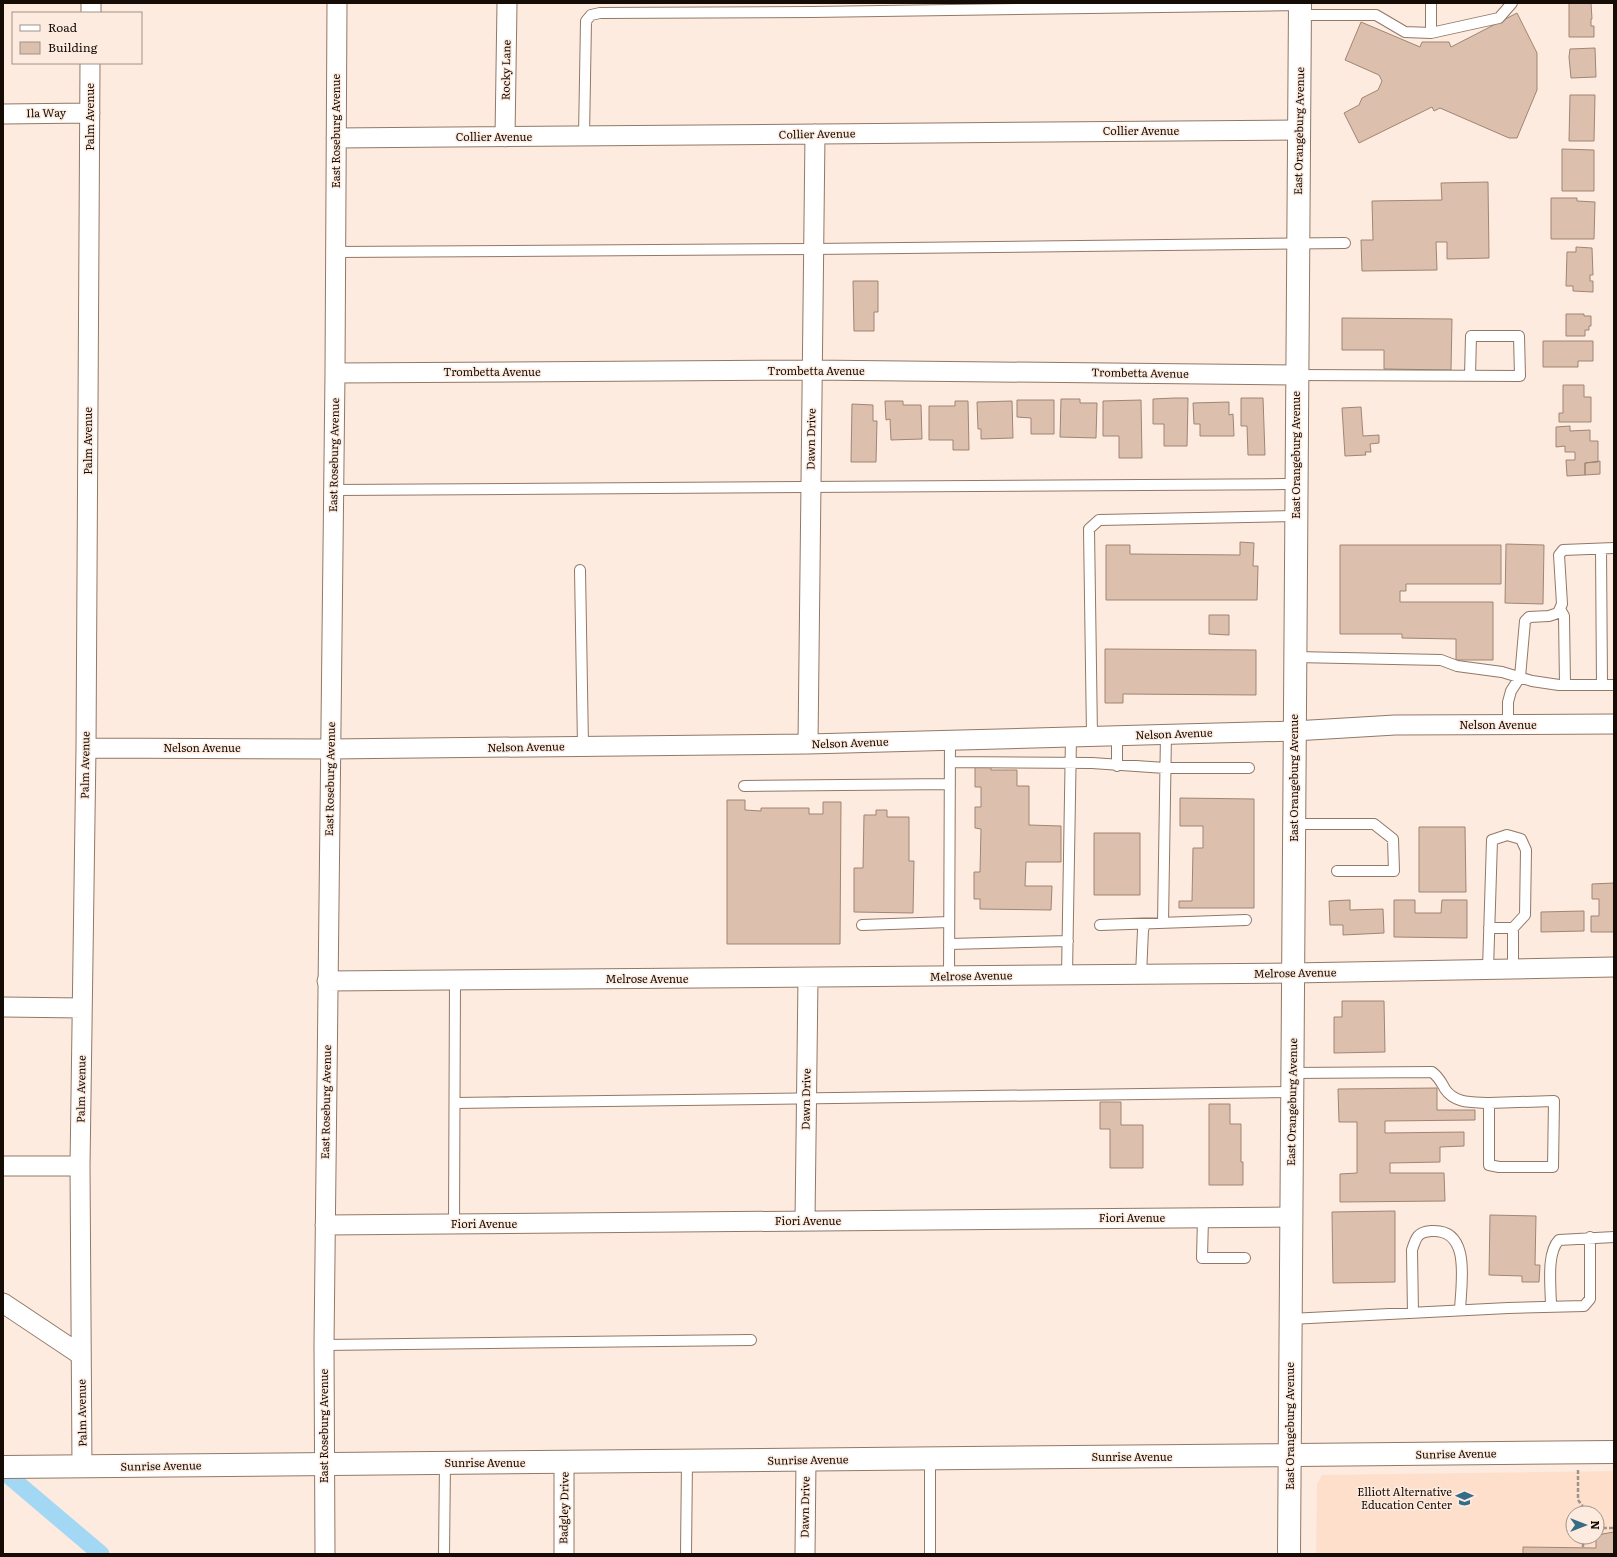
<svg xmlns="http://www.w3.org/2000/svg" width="1617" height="1557" font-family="Literata,serif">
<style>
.built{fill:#fddfcc;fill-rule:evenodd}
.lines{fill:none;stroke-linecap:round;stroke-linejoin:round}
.canal{stroke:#a3d8f4;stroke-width:17}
.building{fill:#dcbfad;stroke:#a08573}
.service-casing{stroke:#927866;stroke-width:12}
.minor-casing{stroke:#927866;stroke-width:21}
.tertiary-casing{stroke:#927866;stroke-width:24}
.path{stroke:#a2938a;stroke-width:2.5;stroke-dasharray:4 2;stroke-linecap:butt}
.service{stroke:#fff;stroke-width:10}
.minor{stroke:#fff;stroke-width:19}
.tertiary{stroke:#fff;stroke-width:22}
.labels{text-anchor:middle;stroke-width:3;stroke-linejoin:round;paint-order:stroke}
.street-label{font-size:11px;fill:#150c06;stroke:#fdebdf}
.poi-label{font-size:11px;fill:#150c06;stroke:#fdebdf;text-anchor:end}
</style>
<rect width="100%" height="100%" fill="#fdebdf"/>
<!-- built -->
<path class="built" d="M1614 1471V1554H1316L1317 1484 1322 1475ZM1573 1513H1597V1537H1573Z"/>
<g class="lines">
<!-- canal -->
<path class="canal" d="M3 1471 101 1554"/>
</g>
<!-- building -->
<path class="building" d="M1569 3H1591L1592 19H1591V26H1594V37H1569Z
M1517 13 1537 53V90L1517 138H1509L1440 108 1434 111 1432 107 1359 143 1344 113 1359 105 1362 98 1378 90 1382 81 1379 75 1345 60 1361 22 1420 47 1422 42H1449L1451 47Z
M1595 48 1596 77 1571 78 1569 57 1570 49Z
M1570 95H1595L1594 141H1569Z
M1562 149 1594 150V191H1562Z
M1488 182 1489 258 1447 259V242H1436L1437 270 1362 271 1361 240H1373L1372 201 1442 200 1441 183Z
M1551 198H1577V201L1595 202 1594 239H1551Z
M1576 247 1592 248 1593 275H1590V281H1593V292L1573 291V286H1566L1567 252H1576Z
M853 281H878V312H874V331H854Z
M1566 314H1584V316H1591V326H1589V330H1585V336H1566Z
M1342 318 1452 319 1451 370 1384 369V350H1342Z
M1543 341H1593V361H1578V367H1543Z
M1563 385H1584V397H1591V422H1559V413H1563Z
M1174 398H1188L1187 446H1164V424H1153V399Z
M1241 398H1263L1265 455H1248L1247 426H1241Z
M1061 399H1080V403H1097L1096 438 1060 437Z
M1017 400H1054V434H1031V418L1017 417Z
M1141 400 1142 458H1119V436H1103V401Z
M885 401H903V405H921L922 439 891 440 890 419 886 420Z
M955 401H968L969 450H953V440H929V406H955Z
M1012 401 1013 438 981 439V429H978L977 402Z
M1229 402V415L1233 414 1234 436H1200V424H1194L1193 403Z
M852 404 873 405V421H877L876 462H851Z
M1361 407 1363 436 1379 435V443L1370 444 1371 452H1365L1366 455 1345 456 1342 408Z
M1570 426V431L1590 430V441H1598V462L1585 463V475L1567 476 1566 460H1575V452H1565V446L1556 447V427Z
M1600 461V474L1585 475V463Z
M1240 542 1254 543 1253 566H1258L1257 600H1106V545H1130V554L1240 555Z
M1506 544 1544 545 1543 604 1505 603Z
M1340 545H1501V584H1406V591H1400V602H1493V660H1456V639L1402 638V634H1340Z
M1209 615H1229V635L1209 634Z
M1105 649 1256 650V695L1123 694V703H1105Z
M975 764H991V770H1017V786H1029V825L1061 826V862H1026L1025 886H1052L1051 910 980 909V899H974V872H980L981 829 975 828V807H981V787H975Z
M1180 798 1254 799V908H1179V901H1192L1193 848H1203V826H1180Z
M727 800H745V810L761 811V808H809V814H823V802H841L840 944H727Z
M876 810H887V817H909V861H914L913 913 854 912V868H863L864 815H876Z
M1419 827H1465L1466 892H1419Z
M1094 833H1140V895H1094Z
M1614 883V932H1591V916H1599V899H1592V884Z
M1350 900V910L1383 909 1384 933 1343 935V925H1330L1329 901Z
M1394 900H1415V913H1441L1442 900H1467V938L1394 937Z
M1584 911V931L1541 932V912Z
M1342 1001H1384L1385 1052 1334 1053V1017H1342Z
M1437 1088V1110H1475V1120L1385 1121V1133L1464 1132V1146L1440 1147V1162L1390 1163V1173H1444L1445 1201 1340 1202V1174L1357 1173V1122H1339L1338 1089Z
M1100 1102H1121V1125H1143V1168H1110V1129H1100Z
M1209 1104H1230V1124H1241V1162H1243V1185H1209Z
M1395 1211V1282L1333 1283 1332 1212Z
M1490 1215 1536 1216 1535 1265H1540L1539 1282H1522V1276L1489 1275Z
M1614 1532V1554H1523V1547L1596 1548V1537H1597V1535Z"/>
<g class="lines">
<defs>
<path id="service" d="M1431 3V33
M1300 15H1376L1405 32 1431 33 1499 18 1512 3
M584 136 586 21 591 15 600 13 812 12 1300 5
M335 252 813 249 1345 243
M1297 375 1520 376 1519 336H1471L1470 376
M334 490C654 490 975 486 1296 484
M1601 549 1602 685
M580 570 583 746
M1560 609 1564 616 1565 685
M1295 657 1441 660 1457 666 1502 672 1532 681 1559 685H1614
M1508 725V702L1511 691 1520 677 1525 621 1529 617 1549 616 1558 613 1562 604 1559 555 1563 550 1614 548
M1092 736 1089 529 1099 520 1296 516
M950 762 1092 763 1165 768H1249
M1117 766V736
M744 786 950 784
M1294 824H1374L1393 839 1394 871H1337
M1163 923 1166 734
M862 925 949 922
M1100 925 1246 920
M1489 928H1513
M949 944 1068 941
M1488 969 1492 840 1507 835 1521 839 1526 850 1525 915 1513 928V969
M1067 975 1071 737
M1141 975 1143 930 1145 924
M949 976 950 740
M1292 1073 1432 1072C1439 1077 1441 1082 1445 1089 1455 1104 1473 1102 1489 1103V1165L1499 1167H1553L1554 1101 1489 1103
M455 1103 1292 1092
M1203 1218 1202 1258H1245
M454 1224 455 980
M1551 1307C1551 1288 1546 1253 1559 1240L1614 1237
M1413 1313 1412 1250C1416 1237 1418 1232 1431 1231 1472 1228 1461 1284 1460 1310
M1290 1319 1508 1308 1584 1306 1590 1299V1237
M324 1345 751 1340
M444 1554 445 1463
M686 1554 687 1461
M930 1554V1458"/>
<path id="minor" d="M91 13V3
M3 114 90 113
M505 137 507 3
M336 138 1299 130
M335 373 811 370 1297 375
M808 744 815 134
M86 748 330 749 808 744 1294 731 1395 725 1614 724
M327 981 1293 973 1614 967
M3 1007 82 1008
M3 1166H80
M805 1221 808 978
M325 1225 1291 1217
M3 1303 81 1355
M82 1467 80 1166 86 748 90 63
M325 1554 324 1345 335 373 337 3
M564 1554V1463
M805 1554 806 1460"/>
<path id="tertiary" d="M3 1467 1614 1452
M1289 1554 1300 3"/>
</defs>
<!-- service casing -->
<use href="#service" class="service-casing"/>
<!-- minor casing -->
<use href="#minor" class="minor-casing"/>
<!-- tertiary casing -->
<use href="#tertiary" class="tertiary-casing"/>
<!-- path -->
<path class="path" d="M1578 1470V1500L1582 1505 1583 1513
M1597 1528H1614
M1583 1537V1548"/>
<!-- service -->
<use href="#service" class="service"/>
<!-- minor -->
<use href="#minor" class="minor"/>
<!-- tertiary -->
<use href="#tertiary" class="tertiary"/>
</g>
<!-- icons -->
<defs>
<symbol id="school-bare" viewBox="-9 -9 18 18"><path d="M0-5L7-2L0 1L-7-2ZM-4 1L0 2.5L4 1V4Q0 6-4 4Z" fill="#356c87" stroke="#fdebdf" stroke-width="2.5" paint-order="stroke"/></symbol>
</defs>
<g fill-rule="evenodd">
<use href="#school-bare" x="1452" y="1486" width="25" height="25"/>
</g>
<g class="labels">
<!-- street labels -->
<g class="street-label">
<text transform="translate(506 70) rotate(-89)" y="4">Rocky Lane</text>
<text transform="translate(46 113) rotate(-1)" y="4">Ila Way</text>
<text transform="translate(90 117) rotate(-90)" y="4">Palm Avenue</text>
<text transform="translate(336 131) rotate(-90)" y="4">East Roseburg Avenue</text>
<text x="1141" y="135">Collier Avenue</text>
<text transform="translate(1299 131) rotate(-89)" y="4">East Orangeburg Avenue</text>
<text transform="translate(817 134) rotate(-1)" y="4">Collier Avenue</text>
<text x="494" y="141">Collier Avenue</text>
<text x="816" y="375">Trombetta Avenue</text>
<text x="492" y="376">Trombetta Avenue</text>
<text transform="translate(1140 373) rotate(1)" y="4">Trombetta Avenue</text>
<text transform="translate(811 439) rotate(-89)" y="4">Dawn Drive</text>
<text transform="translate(88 441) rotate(-90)" y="4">Palm Avenue</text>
<text transform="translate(334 455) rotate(-89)" y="4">East Roseburg Avenue</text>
<text transform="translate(1296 455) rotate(-90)" y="4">East Orangeburg Avenue</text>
<text x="1498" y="729">Nelson Avenue</text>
<text transform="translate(1174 734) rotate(-2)" y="4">Nelson Avenue</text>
<text transform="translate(850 743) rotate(-2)" y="4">Nelson Avenue</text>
<text transform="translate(526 747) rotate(-1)" y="4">Nelson Avenue</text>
<text x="202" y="752">Nelson Avenue</text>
<text transform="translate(85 765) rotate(-89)" y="4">Palm Avenue</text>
<text transform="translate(1294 778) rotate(-90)" y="4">East Orangeburg Avenue</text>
<text transform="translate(330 779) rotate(-89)" y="4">East Roseburg Avenue</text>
<text transform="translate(1295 973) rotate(-1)" y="4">Melrose Avenue</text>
<text transform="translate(971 976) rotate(-1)" y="4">Melrose Avenue</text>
<text x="647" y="983">Melrose Avenue</text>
<text transform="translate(81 1089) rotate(-89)" y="4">Palm Avenue</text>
<text transform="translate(806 1099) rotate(-89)" y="4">Dawn Drive</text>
<text transform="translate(326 1102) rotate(-89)" y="4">East Roseburg Avenue</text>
<text transform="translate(1292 1102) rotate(-89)" y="4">East Orangeburg Avenue</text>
<text x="1132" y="1222">Fiori Avenue</text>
<text x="808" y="1225">Fiori Avenue</text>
<text x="484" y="1228">Fiori Avenue</text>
<text transform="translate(82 1413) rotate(-91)" y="4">Palm Avenue</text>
<text transform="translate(324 1426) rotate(-90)" y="4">East Roseburg Avenue</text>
<text transform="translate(1290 1426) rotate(-90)" y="4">East Orangeburg Avenue</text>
<text transform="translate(1456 1454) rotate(-1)" y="4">Sunrise Avenue</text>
<text x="1132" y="1461">Sunrise Avenue</text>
<text transform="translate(808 1460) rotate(-1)" y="4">Sunrise Avenue</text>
<text x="485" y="1467">Sunrise Avenue</text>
<text transform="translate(161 1466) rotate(-1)" y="4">Sunrise Avenue</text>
<text transform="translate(805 1507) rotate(-89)" y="4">Dawn Drive</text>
<text transform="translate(564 1508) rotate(-89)" y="4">Badgley Drive</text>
</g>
<!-- poi labels -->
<g class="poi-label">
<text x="1452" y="1496">Elliott Alternative<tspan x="1452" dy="13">Education Center</tspan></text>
</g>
</g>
<!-- border -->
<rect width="1617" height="1557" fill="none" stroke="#150c06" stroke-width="8"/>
<!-- legend -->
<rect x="12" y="12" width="130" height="52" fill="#fdebdf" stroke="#a09288"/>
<rect x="20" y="25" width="20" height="6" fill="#ffffff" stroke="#a09288"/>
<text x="48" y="32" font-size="12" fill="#150c06">Road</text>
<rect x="20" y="42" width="20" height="12" fill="#dcbfad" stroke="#a09288"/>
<text x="48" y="52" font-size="12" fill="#150c06">Building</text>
<!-- north arrow -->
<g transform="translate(1585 1525) rotate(90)"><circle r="19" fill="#fdebdf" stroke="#a09288"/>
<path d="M0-3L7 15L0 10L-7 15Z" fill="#356c87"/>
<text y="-6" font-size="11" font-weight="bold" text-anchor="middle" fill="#150c06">N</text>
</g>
</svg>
